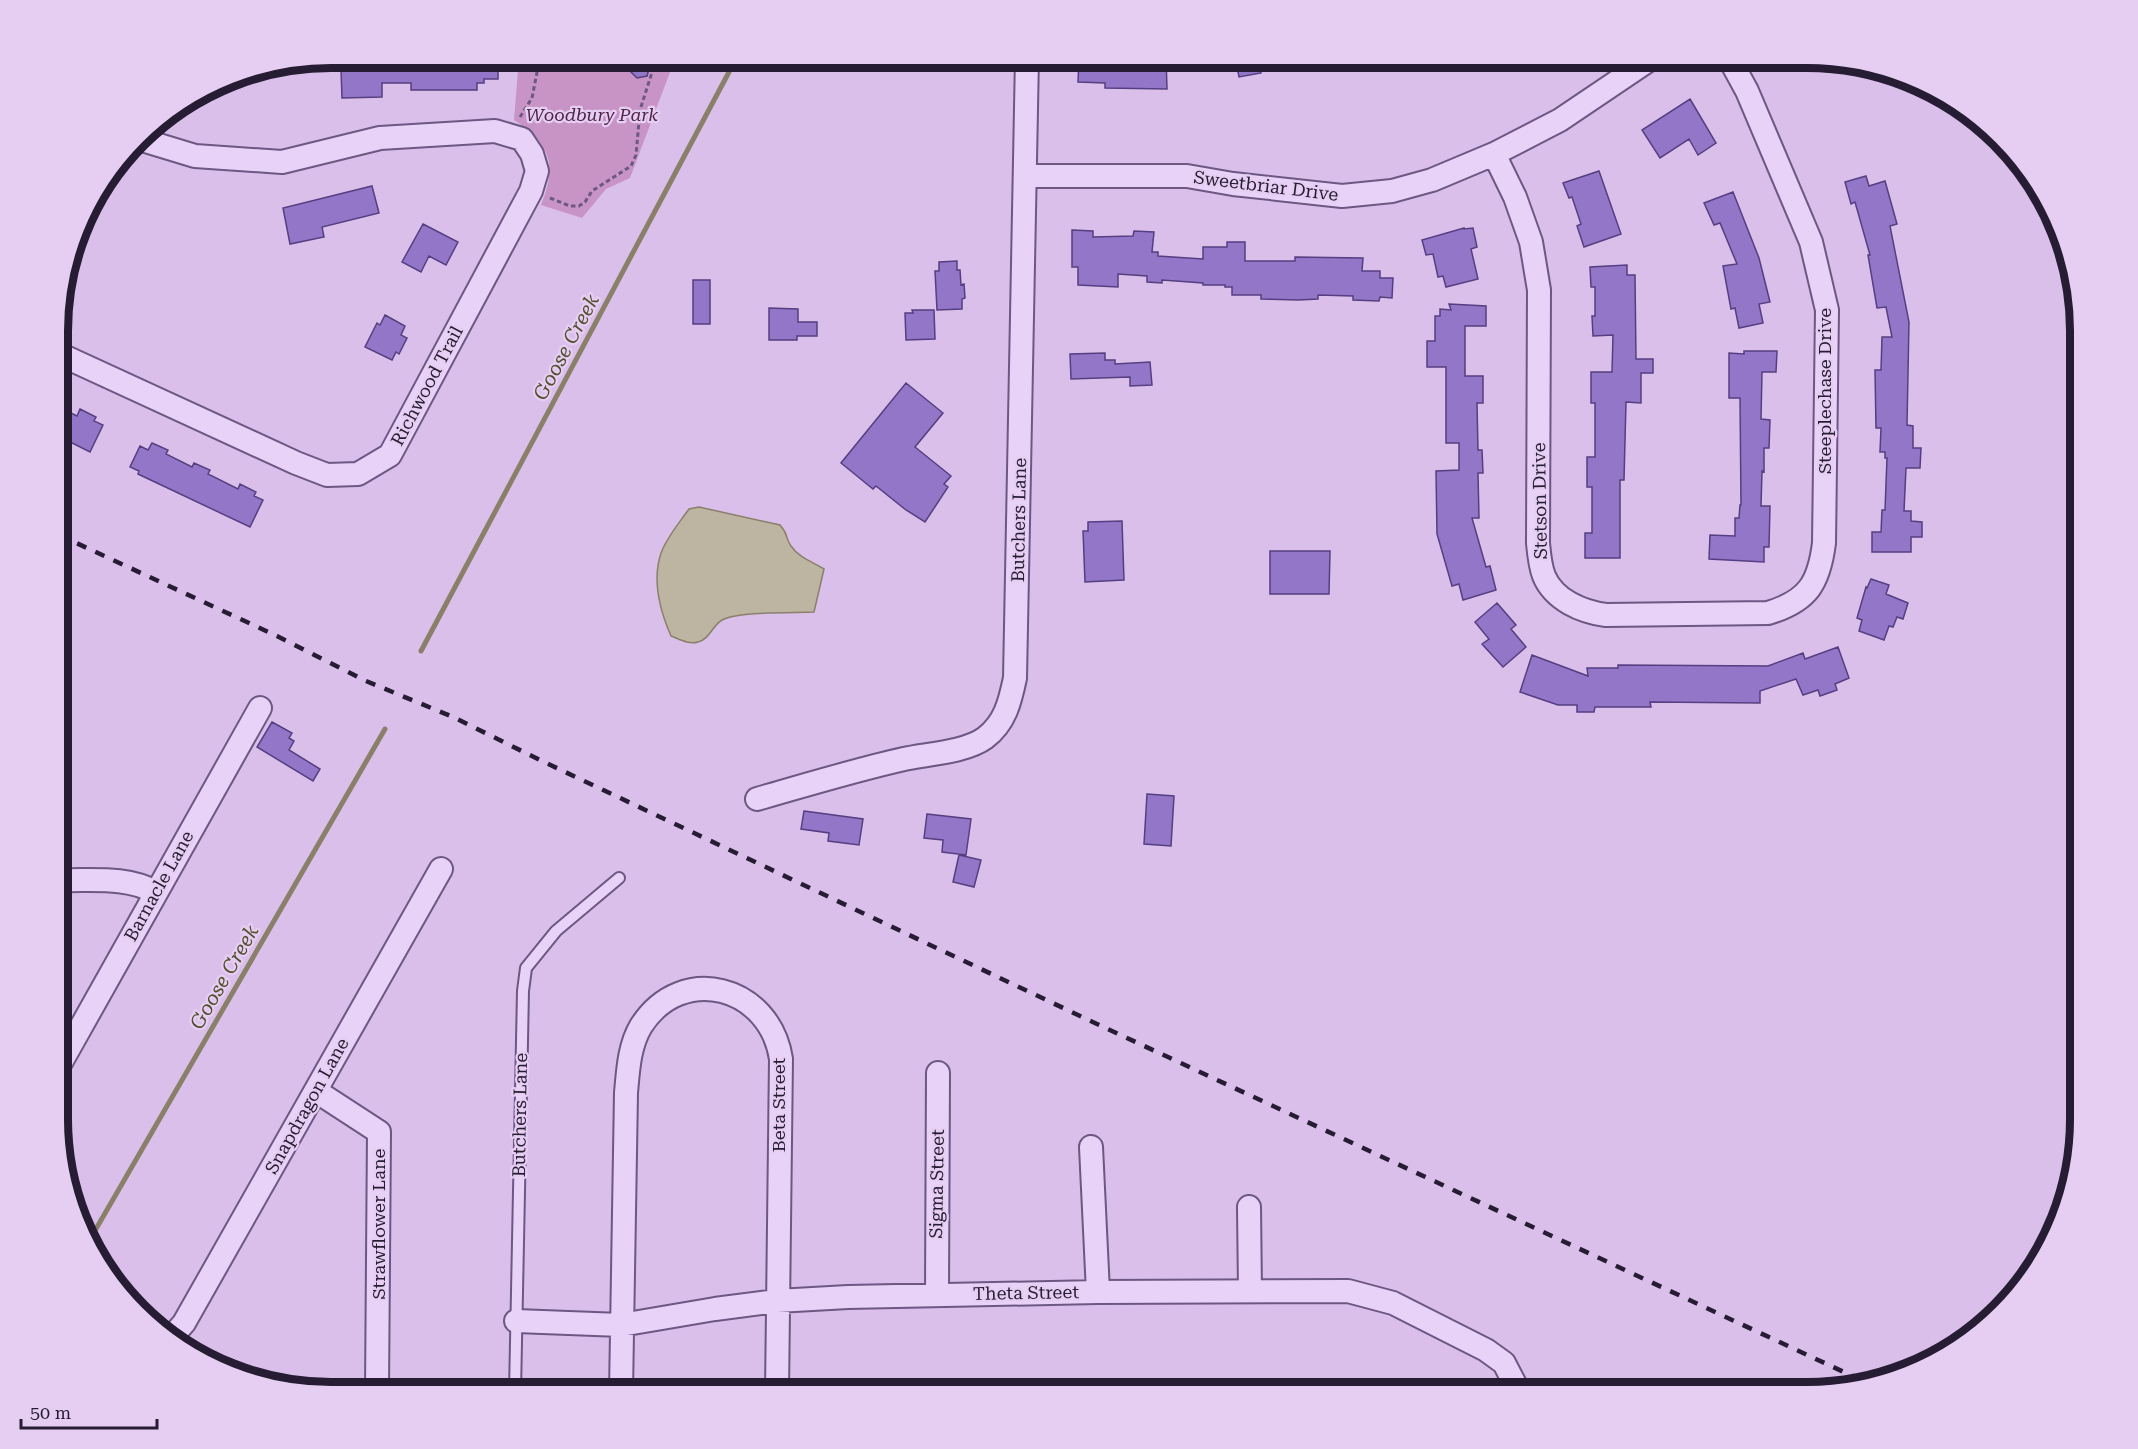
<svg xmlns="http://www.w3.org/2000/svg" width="2138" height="1449" font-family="'Roboto Serif',serif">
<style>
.green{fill:#c894c6}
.water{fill:#bdb4a2;stroke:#8a806a;stroke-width:1.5}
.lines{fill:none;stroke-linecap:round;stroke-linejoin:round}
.stream{stroke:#8a806a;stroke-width:5}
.building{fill:#9376c8;stroke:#553f81;stroke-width:1.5}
.lane-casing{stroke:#6c5883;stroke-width:14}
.street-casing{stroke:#6c5883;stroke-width:26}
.path{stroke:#6c5883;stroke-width:3;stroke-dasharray:4.5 3;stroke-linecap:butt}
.lane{stroke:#e9d2f7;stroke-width:10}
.street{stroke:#e9d2f7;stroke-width:22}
.rail{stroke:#261c33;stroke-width:4.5;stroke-dasharray:10 10;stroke-linecap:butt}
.labels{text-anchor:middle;stroke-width:4.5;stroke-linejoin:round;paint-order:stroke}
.park-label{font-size:18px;font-style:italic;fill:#4f2447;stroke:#e6cef3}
.street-label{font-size:18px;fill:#261c33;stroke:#e6cef3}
.water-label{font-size:20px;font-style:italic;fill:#524e2c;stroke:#e6cef3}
.rim{fill:none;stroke:#261c33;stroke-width:8}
</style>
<rect width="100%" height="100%" fill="#dbbfeb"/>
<!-- green -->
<path class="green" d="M519 57H674L675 59 630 178 606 189 582 218 541 205C558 165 550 143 514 120Z"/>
<!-- water -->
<path class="water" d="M699 507 780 525C789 535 785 538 791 546 799 558 813 562 824 569L814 612C794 613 738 611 722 620 712 626 710 639 698 642 689 645 679 639 671 636 660 611 652 580 661 553 667 537 679 523 689 509Z"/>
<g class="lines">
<!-- stream -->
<path class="stream" d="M421 651 737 57
M89 1241 385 729"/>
</g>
<!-- building -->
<path class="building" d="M411 57H498V79H484V83H477V90H411V83H382V97L342 98 341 70 401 66 400 60 411 59Z
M644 57 650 65 647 76 637 78 629 70 633 59Z
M1079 57H1166L1167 89 1105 88V83L1078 82Z
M1235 57H1258L1261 73 1239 77Z
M1690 99 1716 143 1698 155 1689 139 1660 158 1642 130Z
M1599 171 1621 234 1584 247 1577 226 1581 224 1572 197 1569 198 1563 183Z
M1866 176 1869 186 1885 181 1897 224 1890 226 1909 322 1907 425 1913 426V448H1921L1920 468H1906L1904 511H1911V521L1922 522V537H1911V552H1872V532H1881L1882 510H1885L1887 458H1885V452H1880L1881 428H1876L1875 370H1881L1882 337H1892L1886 307 1877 308 1868 255H1870L1855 202 1851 204 1845 182Z
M372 186 379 213 322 227 324 237 290 244 283 208Z
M1733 192 1759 258 1770 302 1759 304 1763 323 1739 328 1735 308 1731 309 1723 266 1737 264 1720 223 1714 225 1704 203Z
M423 224 458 242 446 265 429 256 421 272 402 262Z
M1464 228V229L1473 228 1477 247 1471 249 1478 279 1446 287 1443 276 1438 277 1433 254 1426 255 1422 240Z
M1072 230 1093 231V237L1133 236 1134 231 1154 232 1152 252H1158V256L1203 259V247H1227V242H1245V261H1295V257L1363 258 1362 271H1380V278H1393L1392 298 1380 297 1379 301 1353 300V296L1318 295V299L1298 300 1261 299V295H1232V287H1225V285H1203V283L1162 280V283L1147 282V276L1118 274V287L1078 285V267H1072Z
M957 261V270H960L961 285 964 284 965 298 962 299V309L937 310 935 271H939V262Z
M1627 265V275H1635L1636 359H1653V373H1641V403L1626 402 1624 480H1620V558H1585V533H1592V487H1587V457H1595V403H1591V372H1612L1613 335 1593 336 1592 316H1595V287H1591L1590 267Z
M693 280H710V324H693Z
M1449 304 1486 306V326H1465V376H1483V403H1477L1478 450H1482L1483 473H1478L1479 518H1472L1486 567 1490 566 1496 590 1463 600 1459 584 1452 586 1437 534 1436 471 1459 470V443H1446V367H1427V341H1435V316H1440V309L1451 310Z
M769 308 798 309V322H817V336H797V340H769Z
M912 310H934L935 339 906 340 905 313H913Z
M385 315 405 326 401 335 407 338 399 354 396 352 392 360 365 347 377 323 380 325Z
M1744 351H1777L1776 372H1762L1761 419 1770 420 1769 448H1764V472L1762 471 1761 506H1770L1769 547H1764V562L1709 559 1710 535 1735 536V518H1739L1740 505H1741L1740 398H1729V353L1744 354Z
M1105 353V360H1115V364L1150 362 1152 385 1130 386V377L1071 379 1070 354Z
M906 383 943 413 915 447 951 476 944 484 948 487 925 522 906 510 876 486 873 489 841 463Z
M80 409 96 417 94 421 103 425 90 452 66 440 68 437 59 433 69 412 77 416Z
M152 443 168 450 166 454 192 467 194 463 210 470 208 474 238 489 240 484 256 492 254 496 263 500 250 527 138 474 139 471 130 467 140 446 148 450Z
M1122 521 1124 580 1085 582 1083 531H1088V522Z
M1270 551H1330L1329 594H1270Z
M1871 579 1889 585 1886 594 1908 603 1903 619 1897 617 1893 627 1889 626 1884 640 1859 631 1862 620 1857 618 1866 587 1867 588Z
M1497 603 1516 625 1511 629 1526 647 1503 667 1482 644 1489 639 1475 622Z
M1838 647 1849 678 1835 684 1837 690 1820 696 1818 690 1803 695 1796 679 1760 691V703L1650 702 1651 707H1595L1594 712H1577V705H1558L1520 692 1532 655 1588 676 1587 668H1618V665L1768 666 1803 653 1805 659Z
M272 722 292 733 289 738 294 741 289 750 320 769 313 781 257 747Z
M1147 794 1174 796 1171 846 1144 844Z
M804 811 863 819 859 845 828 841 829 833 801 829Z
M927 814 971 819 966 855 942 852 943 840 924 838Z
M959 855 981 860 974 887 953 882Z"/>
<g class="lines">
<defs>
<path id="lane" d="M515 1392 523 991 526 968 556 931 619 878"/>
<path id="street" d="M1494 154 1515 197 1531 242 1539 290 1538 543C1539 554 1540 566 1544 576 1554 600 1582 612 1606 615L1768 613C1808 601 1819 583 1824 543L1827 310 1811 242 1747 91 1729 58
M1026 176H1187L1233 184 1342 196 1392 191 1432 180 1494 154 1560 120 1652 58
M59 354 296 463 327 475 358 474 390 455 531 191 537 171 532 154 522 139 495 131 380 138 282 162 195 156 139 139
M757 799C806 785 855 770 904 759 927 754 966 752 985 738 1005 723 1010 702 1015 678L1027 57
M59 880C92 881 126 876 155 892
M59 1066 260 708
M316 1091 379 1132 377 1391
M1091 1147 1098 1292
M1249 1207 1250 1291
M937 1295 938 1073
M516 1321 621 1325 715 1309 777 1301 848 1297 1098 1292 1348 1291 1393 1303 1486 1350 1504 1363 1519 1392
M170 1339 184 1323 441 869
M621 1392 626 1093C628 1071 629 1046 641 1026 682 962 770 986 781 1059L777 1392"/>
</defs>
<!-- lane casing -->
<use href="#lane" class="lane-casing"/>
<!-- street casing -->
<use href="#street" class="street-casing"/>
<!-- path -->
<path class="path" d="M520 117 532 98 540 57
M550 198 570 206H579L585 202 592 191 631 166 636 155 640 110 654 66 647 57"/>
<!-- lane -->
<use href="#lane" class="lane"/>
<!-- street -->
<use href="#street" class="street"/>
<!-- rail -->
<path class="rail" d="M59 535 277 636 366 681 453 717 542 761 1097 1024 1861 1380"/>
</g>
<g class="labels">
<!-- park labels -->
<g class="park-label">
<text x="592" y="121">Woodbury Park</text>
</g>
<!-- street labels -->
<g class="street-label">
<text transform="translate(1266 186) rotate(7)" y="6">Sweetbriar Drive</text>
<text transform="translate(427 386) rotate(-62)" y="6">Richwood Trail</text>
<text transform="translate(1825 391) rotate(-90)" y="6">Steeplechase Drive</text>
<text transform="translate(1540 501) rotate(-91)" y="6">Stetson Drive</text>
<text transform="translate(1019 520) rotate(-89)" y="6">Butchers Lane</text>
<text transform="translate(159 886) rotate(-61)" y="6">Barnacle Lane</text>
<text transform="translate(779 1105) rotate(-90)" y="6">Beta Street</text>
<text transform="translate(307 1106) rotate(-61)" y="6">Snapdragon Lane</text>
<text transform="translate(520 1115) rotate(-89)" y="6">Butchers Lane</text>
<text transform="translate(937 1184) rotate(-89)" y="6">Sigma Street</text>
<text transform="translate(379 1224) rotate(-90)" y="6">Strawflower Lane</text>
<text transform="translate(1026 1293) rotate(-1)" y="6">Theta Street</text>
</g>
<!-- water labels -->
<g class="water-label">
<text transform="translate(566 347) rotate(-62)" y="7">Goose Creek</text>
<text transform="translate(224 977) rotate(-60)" y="7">Goose Creek</text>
</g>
</g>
<!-- crop -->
<path d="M0 0H2138V1449H0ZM331 68H1807A263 263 0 0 1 2070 331V1119A263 263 0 0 1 1807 1382H331A263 263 0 0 1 68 1119V331A263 263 0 0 1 331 68Z" fill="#e6cef3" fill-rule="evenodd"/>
<path class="rim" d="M331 68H1807A263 263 0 0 1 2070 331V1119A263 263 0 0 1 1807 1382H331A263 263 0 0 1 68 1119V331A263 263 0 0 1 331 68Z"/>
<!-- scale -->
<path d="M21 1419v9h136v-9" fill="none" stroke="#261c33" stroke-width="3"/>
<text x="30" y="1419" font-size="18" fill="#261c33" stroke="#e6cef3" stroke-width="4.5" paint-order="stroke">50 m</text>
</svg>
